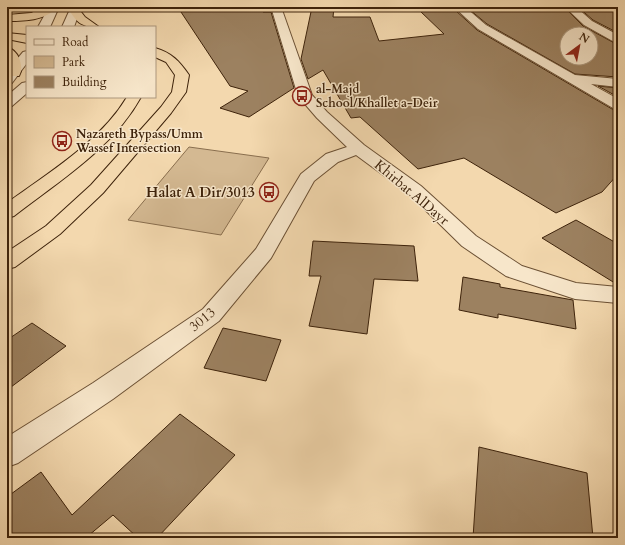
<svg xmlns="http://www.w3.org/2000/svg" width="625" height="545" font-family="Cardo,serif">
<style>
.green{fill:#d4b992;stroke:#896e4e}
.building{fill:#9c8160;stroke:#3e230b;fill-rule:evenodd}
.lines{fill:none;stroke-linecap:round;stroke-linejoin:round}
.minor-casing{stroke:#6b5034;stroke-width:2}
.highway-casing{stroke:#3e230b;stroke-width:2}
.minor{fill:#f7e6ca;fill-rule:evenodd}
.highway{fill:#f3d8ae;fill-rule:evenodd}
.labels{text-anchor:middle;stroke-width:3;stroke-linejoin:round;paint-order:stroke}
.far-poi-label{font-size:12px;font-weight:bold;fill:#3e230b;stroke:#f7e6ca;text-anchor:start}
.poi-label{font-size:14px;font-weight:bold;fill:#3e230b;stroke:#f7e6ca;text-anchor:end}
.street-label{font-size:14px;fill:#3e230b;stroke:#f7e6ca}
</style>
<rect width="100%" height="100%" fill="#f3d8ae"/>
<filter id="stains"><feTurbulence type="fractalNoise" baseFrequency=".005" numOctaves="4"/><feColorMatrix values="0 0 0 0 .2 0 0 0 0 .09 0 0 0 0 .02 0 0 0 .5 -.17"/></filter>
<radialGradient id="worn" r=".72"><stop offset=".6" stop-color="#630" stop-opacity="0"/><stop offset="1" stop-color="#630" stop-opacity=".3"/></radialGradient>
<!-- green -->
<path class="green" d="M189 147 269 158 221 235 128 220Z"/>
<!-- building -->
<path class="building" d="M217 7H262L263 12H271L294 88 249 117 220 108 248 91 230 86 179 9Z
M312 7H334L333 17H370L379 41 444 34 420 11 455 10 477 30 612 109 618 110V174L602 192 556 213 464 158 418 169 360 117 351 118 323 70 308 79 301 59Z
M502 7H564L583 26 618 45V77L575 74 487 24 470 10 502 9ZM567 34H591V58H567Z
M578 7H618V33L593 20Z
M598 86 618 88V97Z
M576 220 618 244V285L542 238Z
M313 241 414 246 418 281 374 279 367 334 309 326 321 276H309Z
M463 277 500 284V287L573 300 576 329 498 314V318L459 310Z
M32 323 66 346 7 390V340Z
M223 328 281 340 266 381 204 368Z
M180 414 235 455 157 538H138L113 515 88 536 90 538H7V497L41 472 72 515Z
M479 447 587 473 593 538H473Z"/>
<g class="lines">
<defs>
<path id="minor" d="M49 7H59L50 27H38Z
M71 7H81L74 27H62Z
M271 7H281L312 95 327 112 364 145 421 186 476 236 522 266 576 283 618 287V303L575 299 506 276 462 246 409 194 356 155 338 162 314 181 271 258 219 321 113 399 18 463 7 467V437L93 383 203 309 256 249 301 174 326 154 347 147 317 118 298 96Z
M454 7H465L486 25 575 75 618 79V87L591 84 618 99V109L613 108 478 29Z
M565 7H576L592 21 618 35V44L584 25Z
M27 51V63L12 83 7 84V71L23 52Z
M27 82V93L12 106 7 107V96L22 83Z"/>
<path id="highway" d="M45 7H57C46 21 23 21 7 21V15L31 13Z
M75 7 78 8 85 17 99 27C82 27 78 24 69 10L70 8Z
M7 33 27 35V43L7 39Z
M7 47C18 50 25 66 19 76H9L7 73Z
M155 48C172 53 179 61 189 75L186 92 171 113 103 193 60 234 15 267 7 269V252L46 226 91 185 161 107 172 92 175 75 166 62 155 57Z
M127 97H141C113 148 59 181 14 216L7 218V203C48 173 101 141 127 97Z"/>
</defs>
<!-- minor casing -->
<use href="#minor" class="minor-casing"/>
<!-- highway casing -->
<use href="#highway" class="highway-casing"/>
<!-- minor -->
<use href="#minor" class="minor"/>
<!-- highway -->
<use href="#highway" class="highway"/>
</g>
<!-- icons -->
<defs>
<symbol id="bus-ring" viewBox="-11 -11 22 22"><circle r="9.5" fill="#f7e6ca" stroke="#8f2418" stroke-width="1.5"/><path d="M-5-6H5V4H4V6H2V4H-2V6H-4V4H-5ZM-3.5-4V0h7V-4ZM-3.5 1.2v1.5H-2V1.2ZM2 1.2v1.5H3.5V1.2Z" fill="#8f2418"/></symbol>
</defs>
<g fill-rule="evenodd">
<use href="#bus-ring" x="291" y="85" width="22" height="22"/>
<use href="#bus-ring" x="51" y="130" width="22" height="22"/>
<use href="#bus-ring" x="258" y="181" width="22" height="22"/>
</g>
<g class="labels">
<!-- far-poi labels -->
<g class="far-poi-label">
<text x="316" y="93">al-Majd<tspan x="316" dy="14">School/Khallet a-Deir</tspan></text>
<text x="76" y="138">Nazareth Bypass/Umm<tspan x="76" dy="14">Wassef Intersection</tspan></text>
</g>
<!-- poi labels -->
<g class="poi-label">
<text x="255" y="197">Halat A Dir/3013</text>
</g>
<!-- street labels -->
<g class="street-label">
<text transform="translate(412 192) rotate(40)" y="5">Khirbat AlDayr</text>
<text transform="translate(202 319) rotate(-39)" y="5">3013</text>
</g>
</g>
<!-- margin -->
<rect width="625" height="545" fill="none" stroke="#f3d8ae" stroke-width="24"/>
<rect x="8" y="8" width="609" height="529" fill="none" stroke="#3e230b" stroke-width="2"/>
<rect x="12" y="12" width="601" height="521" fill="none" stroke="#3e230b"/>
<!-- legend -->
<rect x="26" y="26" width="130" height="72" fill="#f7e6ca" stroke="#ad987e"/>
<rect x="34" y="39" width="20" height="6" fill="#f7e6ca" stroke="#ad987e"/>
<text x="62" y="46" font-size="12" fill="#3e230b">Road</text>
<rect x="34" y="56" width="20" height="12" fill="#d4b992" stroke="#ad987e"/>
<text x="62" y="66" font-size="12" fill="#3e230b">Park</text>
<rect x="34" y="76" width="20" height="12" fill="#9c8160" stroke="#ad987e"/>
<text x="62" y="86" font-size="12" fill="#3e230b">Building</text>
<!-- north arrow -->
<g transform="translate(579 46) rotate(32)"><circle r="19" fill="#f7e6ca" stroke="#ad987e"/>
<path d="M0-3L7 15L0 10L-7 15Z" fill="#8f2418"/>
<text y="-6" font-size="11" font-weight="bold" text-anchor="middle" fill="#3e230b">N</text>
</g>
<rect width="100%" height="100%" filter="url(#stains)"/>
<rect width="100%" height="100%" fill="url(#worn)"/>
</svg>
